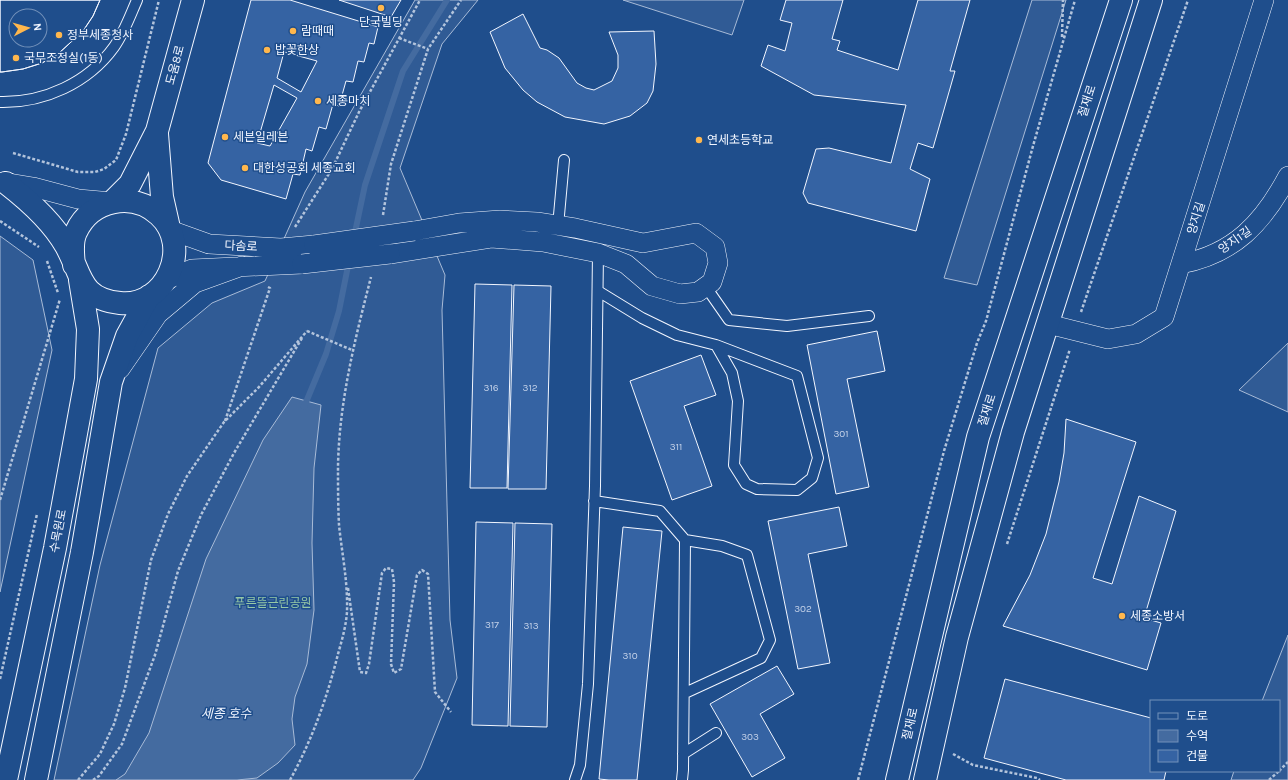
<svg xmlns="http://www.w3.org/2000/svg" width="1288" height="780" font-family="Karla,'Noto Sans KR',sans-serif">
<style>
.built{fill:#305b95;stroke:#a8bbd7}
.water{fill:#446ba0;stroke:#a8bbd7}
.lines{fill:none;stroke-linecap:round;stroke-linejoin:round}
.stream{stroke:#446ba0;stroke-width:6}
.building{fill:#3563a3;stroke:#f2f6ff;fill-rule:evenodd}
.lane-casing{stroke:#f2f6ff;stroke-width:12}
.street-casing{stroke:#f2f6ff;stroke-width:20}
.secondary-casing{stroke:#f2f6ff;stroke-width:24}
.path{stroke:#b3c4dc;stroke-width:2.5;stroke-dasharray:3 2;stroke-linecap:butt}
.lane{stroke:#1f4e8c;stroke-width:10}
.street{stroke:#1f4e8c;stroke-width:19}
.secondary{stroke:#1f4e8c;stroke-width:22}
.street-bridge-casing{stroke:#f2f6ff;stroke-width:20;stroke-linecap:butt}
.street-bridge{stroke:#1f4e8c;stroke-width:19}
.poi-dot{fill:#ffb74d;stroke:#1f4e8c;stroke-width:1.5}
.labels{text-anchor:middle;stroke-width:3;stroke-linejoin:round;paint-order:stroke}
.number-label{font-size:10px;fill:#c3d1e8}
.poi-label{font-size:12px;fill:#f2f6ff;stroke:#1f4e8c;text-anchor:start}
.street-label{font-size:12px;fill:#f2f6ff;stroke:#1f4e8c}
.park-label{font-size:12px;fill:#97c8a6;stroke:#1f4e8c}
.water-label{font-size:13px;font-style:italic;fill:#f2f6ff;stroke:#1f4e8c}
</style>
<rect width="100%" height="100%" fill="#1f4e8c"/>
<!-- built -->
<path class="built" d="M415 0H478L442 44 400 168 445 275 442 310 450 620 457 678 421 768 413 780H54L100 565 158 348 212 303 265 281 305 192Z
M623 0H744L732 35Z
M1032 0H1066L977 285 944 278Z
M0 236 33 260 52 350 0 592Z
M1288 343V412L1239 390Z
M1288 635V780H1231L1234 771H1279V701H1262Z"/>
<!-- water -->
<path class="water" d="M292 397 321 405 314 468 312 543 314 610 307 664 295 697 292 719 295 745 278 763 257 778 237 780H116L125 774 149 733 206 559 263 440Z"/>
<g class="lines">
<!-- stream -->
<path class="stream" d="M354 237 365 185 403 71 447 0
M304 407 326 354 339 311 349 261"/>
</g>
<!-- building -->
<path class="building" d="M0 0H100L93 16 83 31 58 54 42 63 23 69 2 72H0ZM16 16H40V40H16Z
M0 0H100L93 16 83 31 58 54 42 63 23 69 2 72H0ZM16 16H40V40H16Z
M251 0H290L378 27 374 44 369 43 364 62 358 61 353 82 346 81 339 106 333 104 326 129 319 127 312 151 306 149 300 175 293 174 286 199 221 180 208 163ZM284 52 317 61 301 92 277 78ZM274 85 297 98 270 146 257 143Z
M339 0H401L391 17Z
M786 0H843L832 39 840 41 837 50 898 70 918 0H970L950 71H955L933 148 918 143 910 169 930 179 916 231 808 203 803 193 816 149 829 148 891 163 906 105 814 95 761 66 768 45 785 51 792 23 780 20Z
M523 14 540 48 547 50 559 58 577 83 586 88 594 90 612 81 618 68V55L609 32 654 31 656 64 653 91 647 103 630 116 604 124 565 117 537 102 523 90 505 68 490 32Z
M475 284 512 285 507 488H470Z
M514 285 551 286 546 489H508Z
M877 331 885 371 847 379 869 487 836 494 807 345Z
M701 355 716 395 684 406 712 486 672 500 630 381Z
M1066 419 1136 442 1093 578 1112 584 1139 496 1176 511 1144 618 1161 623 1147 670 1003 626 1030 575 1046 534 1059 482 1064 453Z
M839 507 847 546 808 554 830 663 798 669 768 521Z
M476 522 513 523 508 726 472 725Z
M515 523 552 524 547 727 510 726Z
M623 527 662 531 637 780H609L599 779Z
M777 666 794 694 760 714 785 758 752 777 710 704Z
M1005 679 1151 718V771H1166L1164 780H1066L984 758Z"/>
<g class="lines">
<defs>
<path id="lane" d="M0 102C44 103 88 83 114 47 124 33 130 16 137 0
M558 226 564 160
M706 287 729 320 787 326 869 316
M598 291 642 318 677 335 716 345 732 373 738 401 734 465 746 484 757 489 797 490 812 478 818 458 797 376 716 345
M594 501 660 511 685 540 683 770 682 780
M685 693 761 658 770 640 747 555 722 546 685 540
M683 754 716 733
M575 780 580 765 588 684 595 486 598 253"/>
<path id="street" d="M3 182 33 187 78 199 112 202
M170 230 209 244 281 248 314 245
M390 254 491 238 543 242 598 253 626 264 652 286 680 294 698 292 712 282 718 263 715 247 696 233 643 243 575 228 537 222 500 220 459 223 414 231
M1181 264C1234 254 1263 223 1288 176
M166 280 192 269 302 264
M1048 324 1108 339 1136 334 1164 317 1264 0
M120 369 158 314 195 283 242 266"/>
<path id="secondary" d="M157 134 162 197 169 228
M6 183C28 200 52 221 66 246 82 274 79 299 120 303 166 308 193 246 159 215 133 191 91 199 76 232 71 242 73 254 74 265
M112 202 130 184 157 131 193 0
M6 780 55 548 86 379 88 329 80 280
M36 780 82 552 111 382 127 336 149 296
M897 780 978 437 1121 0
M925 780 957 637 1013 432 1151 0"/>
</defs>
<!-- lane casing -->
<use href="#lane" class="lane-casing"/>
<!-- street casing -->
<use href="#street" class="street-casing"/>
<!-- secondary casing -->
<use href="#secondary" class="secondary-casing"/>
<!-- path -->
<path class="path" d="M1062 37 1063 0
M399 38 428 49
M13 153 78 172H95L104 169 116 160 126 134 159 0
M383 215 391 164 428 49 461 0
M0 221 39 247
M295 227 332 169 359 112 420 0
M47 261 58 293
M1081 312 1188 0
M307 331 352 350
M225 421 270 288 268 287
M0 500 60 299
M1007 544 1070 349
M348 588 360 672 366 673 369 664 382 573 386 568 392 569 394 582 391 664 394 673 401 669 417 575 422 570 428 574 435 692 451 712
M0 679 37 514
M953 754 973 765 1037 778 1040 780
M1279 771 1288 762
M78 780 100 754 114 724 125 688 151 560 168 514 187 476 224 422 259 387 307 331
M93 780 99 776 122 744 155 655 178 571 201 515 234 453 302 338
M290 780C312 740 327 698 338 654 342 640 346 626 347 612 348 582 342 554 339 525 338 506 338 486 338 467 339 402 355 339 371 277
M858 780 944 451 977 343 986 321 1033 146 1075 0
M1269 780 1279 771"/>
<!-- lane -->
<use href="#lane" class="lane"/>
<!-- street -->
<use href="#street" class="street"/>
<!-- secondary -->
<use href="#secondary" class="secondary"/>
<defs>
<path id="street-bridge" d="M314 245 414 231
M302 264 390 254"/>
</defs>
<!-- street-bridge casing -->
<use href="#street-bridge" class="street-bridge-casing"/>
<!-- street-bridge -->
<use href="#street-bridge" class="street-bridge"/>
</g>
<!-- markers -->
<g class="poi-dot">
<circle cx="381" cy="8" r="4"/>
<circle cx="293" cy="31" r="4"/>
<circle cx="59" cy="35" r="4"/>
<circle cx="267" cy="50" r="4"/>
<circle cx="16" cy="58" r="4"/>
<circle cx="318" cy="101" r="4"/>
<circle cx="225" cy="137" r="4"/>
<circle cx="699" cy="140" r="4"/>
<circle cx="245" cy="168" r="4"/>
<circle cx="1122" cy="616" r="4"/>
</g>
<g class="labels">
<!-- number labels -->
<g class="number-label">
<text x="491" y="391">316</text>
<text x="530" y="391">312</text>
<text x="841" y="437">301</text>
<text x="676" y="450">311</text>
<text x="803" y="612">302</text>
<text x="492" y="628">317</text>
<text x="531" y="629">313</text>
<text x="630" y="659">310</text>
<text x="750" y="740">303</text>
</g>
<!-- poi labels -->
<g class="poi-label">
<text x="381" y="26" text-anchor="middle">단국빌딩</text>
<text x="301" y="35">람때때</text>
<text x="67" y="39">정부세종청사</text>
<text x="275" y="54">밥꽃한상</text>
<text x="24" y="62">국무조정실(1동)</text>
<text x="326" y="105">세종마치</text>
<text x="233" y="141">세븐일레븐</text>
<text x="707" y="144">연세초등학교</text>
<text x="253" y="172">대한성공회 세종교회</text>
<text x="1130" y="620">세종소방서</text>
</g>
<!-- street labels -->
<g class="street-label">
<text transform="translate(175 65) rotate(-75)" y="4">도움8로</text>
<text transform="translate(1087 101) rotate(-72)" y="4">절재로</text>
<text transform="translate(1196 218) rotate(-72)" y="4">양지길</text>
<text transform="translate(1235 240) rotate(-35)" y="4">양지1길</text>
<text transform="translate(241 246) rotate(3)" y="4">다솜로</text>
<text transform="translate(987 410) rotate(-72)" y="4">절재로</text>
<text transform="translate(58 531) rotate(-79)" y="4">수목원로</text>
<text transform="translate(910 724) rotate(-77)" y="4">절재로</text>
</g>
<!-- park labels -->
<g class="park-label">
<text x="273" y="607">푸른뜰근린공원</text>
</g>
<!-- water labels -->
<g class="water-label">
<text x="226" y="718">세종 호수</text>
</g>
</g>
<!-- legend -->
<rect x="1150" y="700" width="130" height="72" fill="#1f4e8c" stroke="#7391ba"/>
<rect x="1158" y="713" width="20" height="6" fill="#1f4e8c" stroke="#7391ba"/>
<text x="1186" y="720" font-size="12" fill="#f2f6ff">도로</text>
<rect x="1158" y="730" width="20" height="12" fill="#446ba0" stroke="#7391ba"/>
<text x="1186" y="740" font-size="12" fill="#f2f6ff">수역</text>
<rect x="1158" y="750" width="20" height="12" fill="#3563a3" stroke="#7391ba"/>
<text x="1186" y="760" font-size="12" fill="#f2f6ff">건물</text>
<!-- north arrow -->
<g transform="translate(28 28) rotate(84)"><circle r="19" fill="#1f4e8c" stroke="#7391ba"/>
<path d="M0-3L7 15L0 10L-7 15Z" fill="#ffb74d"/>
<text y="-6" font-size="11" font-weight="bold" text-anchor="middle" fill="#f2f6ff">N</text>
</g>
</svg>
